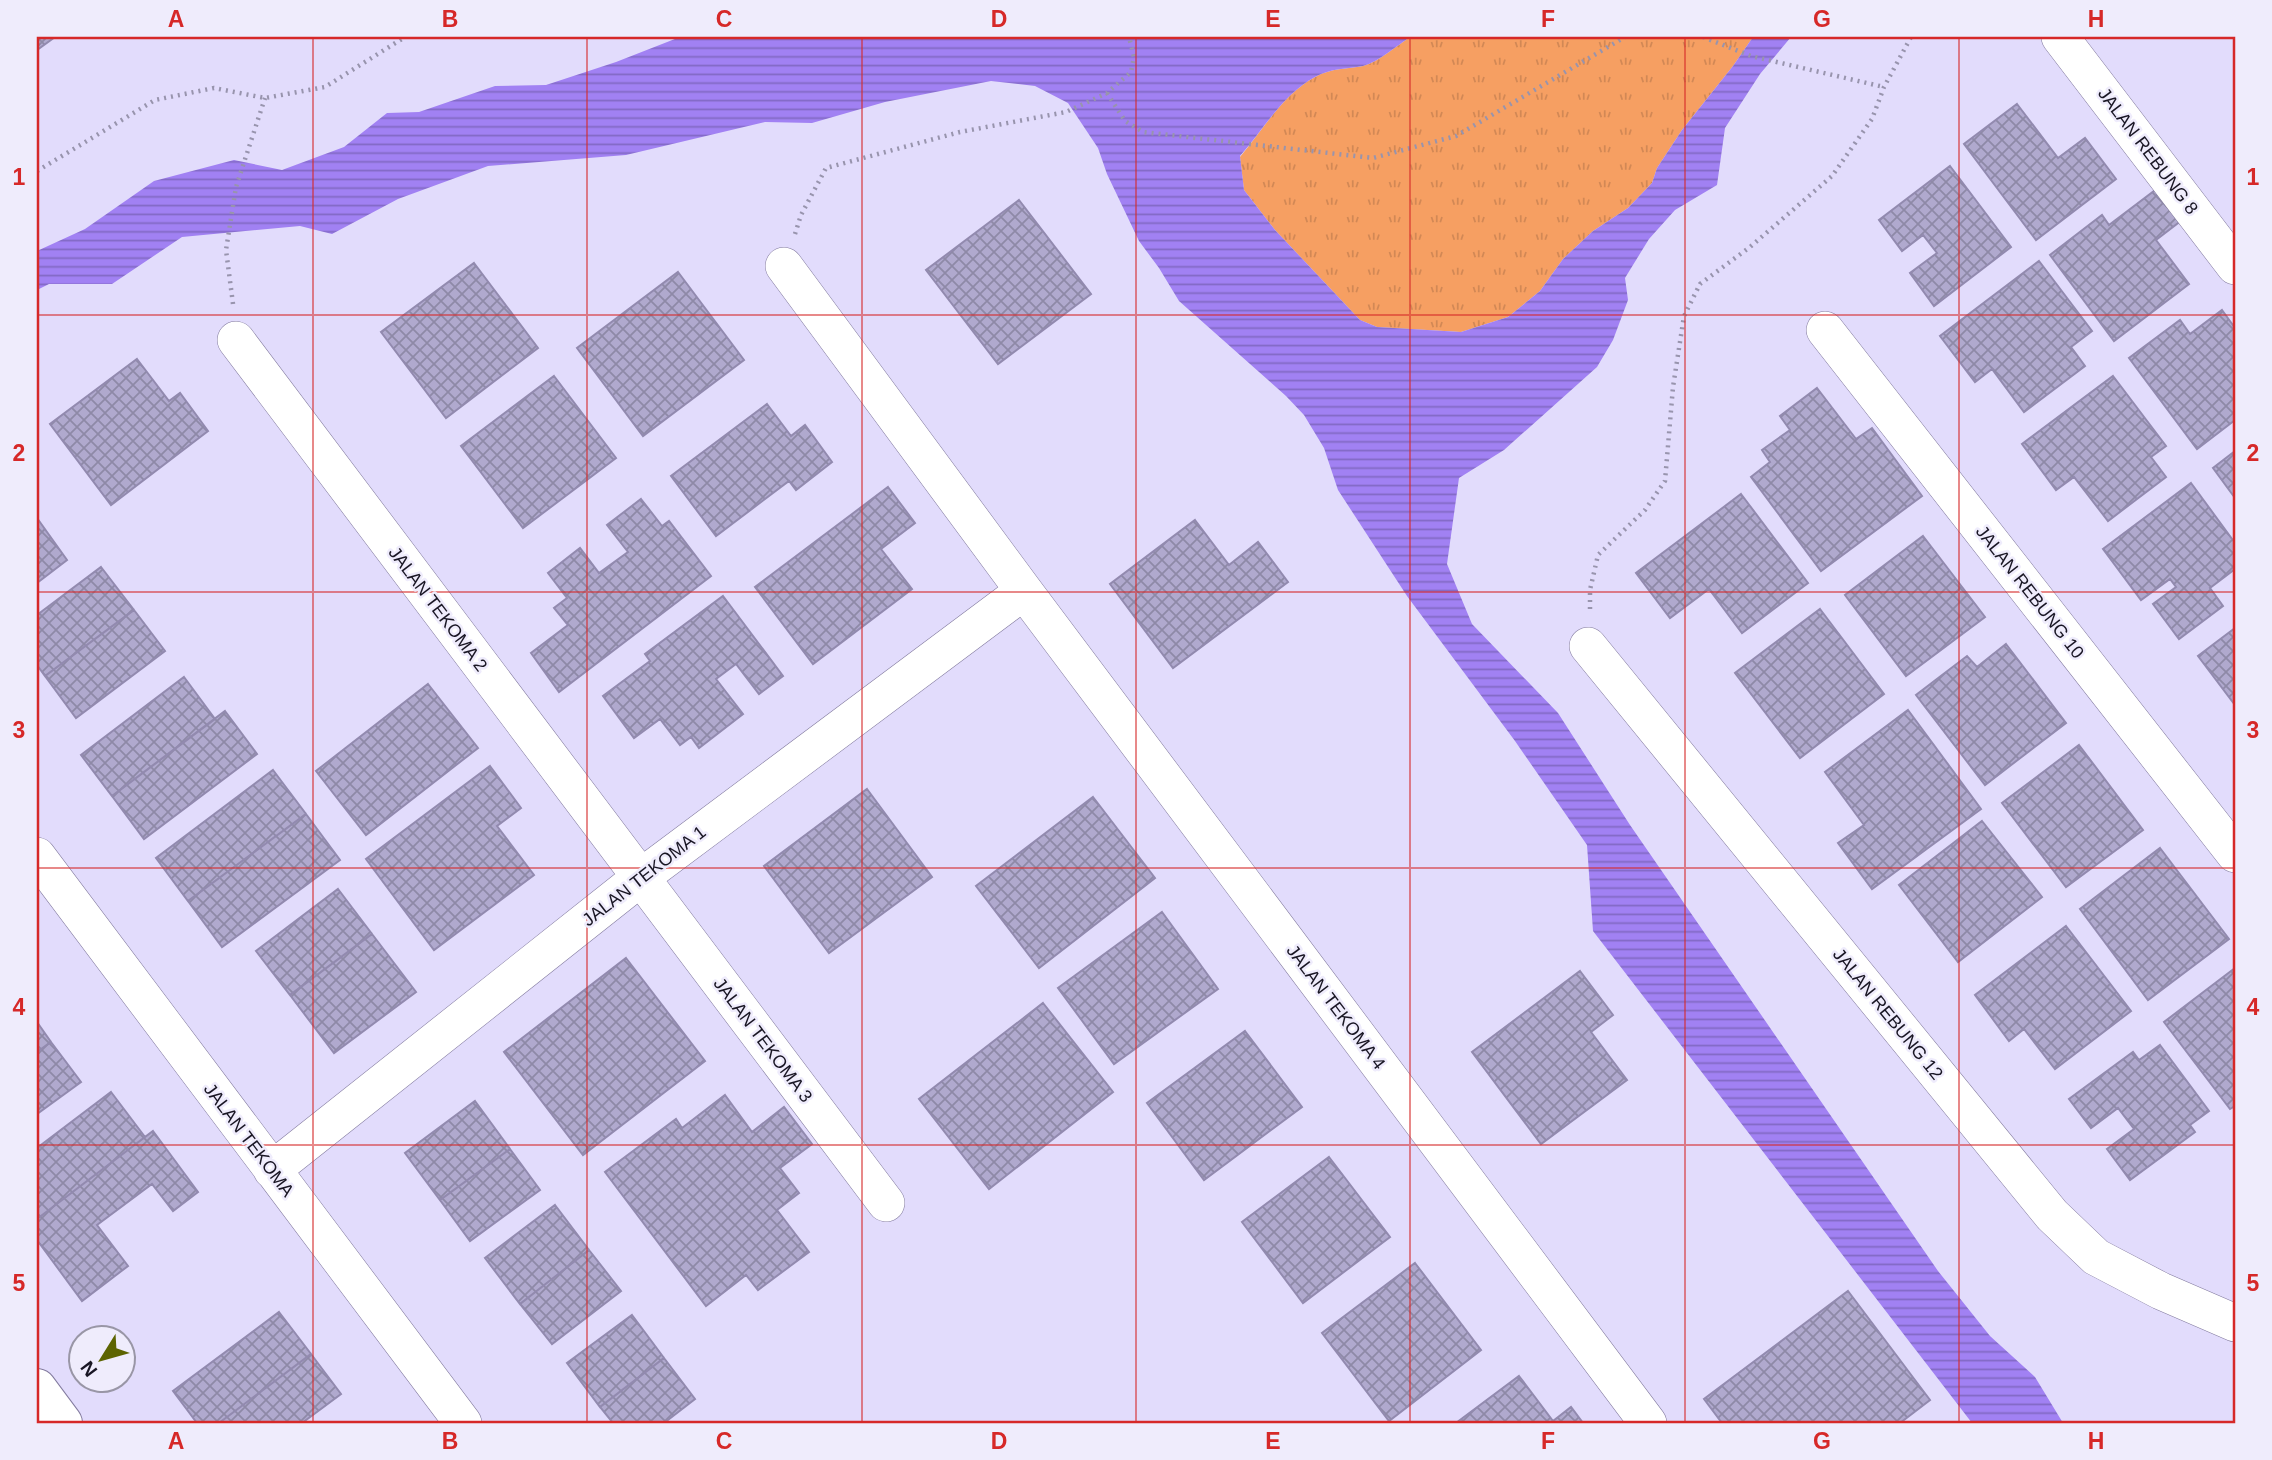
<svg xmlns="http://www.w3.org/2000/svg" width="2272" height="1460" font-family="Helvetica,sans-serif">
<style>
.grass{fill:url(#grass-tufts)}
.water{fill:url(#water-rules)}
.building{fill:url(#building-cross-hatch);stroke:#928aaf;stroke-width:2}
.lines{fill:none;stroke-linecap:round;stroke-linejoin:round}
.street-casing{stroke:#837b9f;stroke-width:38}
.secondary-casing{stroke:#837b9f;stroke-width:40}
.path{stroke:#9894ad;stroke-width:4.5;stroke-dasharray:2 5;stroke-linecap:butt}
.street{stroke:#fff;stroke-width:37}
.secondary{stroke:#fff;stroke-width:38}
.grid{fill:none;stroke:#d62828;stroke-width:2;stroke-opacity:0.55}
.labels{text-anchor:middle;stroke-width:5;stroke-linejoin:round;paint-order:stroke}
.street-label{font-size:18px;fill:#191624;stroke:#efecfc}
.neatline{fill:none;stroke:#d62828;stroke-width:2.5}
.grid-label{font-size:23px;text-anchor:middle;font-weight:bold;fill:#d62828}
</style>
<defs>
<pattern id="grass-tufts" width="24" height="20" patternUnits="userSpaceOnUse" patternTransform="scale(1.75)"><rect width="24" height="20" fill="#f69f62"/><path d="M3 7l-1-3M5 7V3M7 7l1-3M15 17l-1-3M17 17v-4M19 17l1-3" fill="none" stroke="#d28855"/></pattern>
<pattern id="water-rules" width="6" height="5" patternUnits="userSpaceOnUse" patternTransform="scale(1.75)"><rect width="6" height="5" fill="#a181f3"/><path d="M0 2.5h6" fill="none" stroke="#8269c5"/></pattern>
<pattern id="building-cross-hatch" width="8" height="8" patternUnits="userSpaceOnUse" patternTransform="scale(1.75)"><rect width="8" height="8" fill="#b0a9ce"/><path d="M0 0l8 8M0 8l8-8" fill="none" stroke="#8e89a7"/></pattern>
</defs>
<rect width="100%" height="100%" fill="#e2dcfc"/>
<!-- grass -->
<path class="grass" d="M1410 37H1753L1733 66 1682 130 1657 168 1652 183 1628 208 1593 231 1563 259 1540 291 1508 317 1461 332 1377 327 1360 320 1275 230 1244 190 1240 157C1263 130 1283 94 1315 77 1331 68 1347 69 1363 66 1380 61 1396 46 1410 37Z"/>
<!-- water -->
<path class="water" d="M680 37H1410C1396 46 1380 61 1363 66 1347 69 1331 68 1315 77 1283 94 1263 130 1240 156L1244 190 1275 230 1360 320 1377 327 1461 332 1508 317 1540 291 1563 259 1593 231 1628 208 1652 183 1657 168 1682 130 1733 66 1753 37H1791L1760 74 1725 128 1717 185 1675 210 1649 239 1625 278 1628 300 1613 340 1597 367 1504 450 1459 478 1447 564 1472 624 1558 713 1630 825 1938 1271 1990 1336 2035 1377 2063 1423H1972L1593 931 1587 845 1515 741 1407 596 1338 490 1324 448 1304 415 1286 396 1179 301 1159 268 1139 241 1107 174 1098 148 1068 103 1035 86 991 81 885 102 812 123 765 122 626 155 488 166 398 199 332 234 300 226 182 237 112 284H49L37 290V251L85 229 154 181 234 160 282 170 344 147 387 113 419 112 495 86 546 85 616 62Z"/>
<!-- building -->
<path class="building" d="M37 37H55L37 50Z
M2017 104 2058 158 2085 138 2116 179 2036 240 1964 144Z
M1950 166 2011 247 1934 306 1910 273 1937 253 1923 235 1902 251 1879 220Z
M2158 188 2182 220 2156 240 2189 284 2114 341 2050 255 2102 215 2109 225Z
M1019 200 1091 294 998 364 926 270Z
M2039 261 2092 331 2071 347 2085 366 2024 412 1992 369 1975 382 1940 336Z
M474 263 538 348 446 418 381 332Z
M678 272 744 360 643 436 577 348Z
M2222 310 2235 328V420L2197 449 2129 358 2180 320 2190 334Z
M137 359 169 401 180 393 208 431 111 505 50 424Z
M554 376 616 458 523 528 461 446Z
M2113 376 2166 446 2151 457 2166 477 2108 521 2074 477 2056 490 2022 444Z
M1817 388 1856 439 1872 428 1922 496 1821 571 1751 477 1770 462 1762 450 1790 430 1780 416Z
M767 404 791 436 805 425 832 462 796 490 789 481 716 536 671 476Z
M2235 451V498L2213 468Z
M2191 483 2235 543V569L2210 588 2223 606 2179 639 2153 604 2176 587 2170 579 2141 600 2103 549Z
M888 487 915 523 881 549 912 589 813 664 755 587Z
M1741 494 1808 583 1742 633 1709 589 1670 618 1636 573Z
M641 499 662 526 669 521 711 576 559 692 531 653 568 625 554 608 567 598 548 573 580 548 599 573 628 552 607 525Z
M37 518 67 560 37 583Z
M1195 520 1229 565 1258 542 1288 582 1173 668 1110 584Z
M1923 536 1985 617 1906 676 1845 595Z
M101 567 134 610 45 676 37 665V615Z
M723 596 783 676 759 694 736 664 716 679 743 714 699 748 691 737 680 745 660 719 634 738 603 696 650 661 645 654Z
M1820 609 1884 694 1800 758 1735 673Z
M134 610 165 651 76 718 45 676Z
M2235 628V705L2198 656Z
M2006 644 2066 723 1985 785 1916 695 1967 656 1977 667Z
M184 677 215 719 112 796 81 755Z
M428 684 478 748 366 835 316 771Z
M1908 710 1981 809 1872 889 1838 843 1864 825 1825 772Z
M225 711 257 754 144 839 112 796Z
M2079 745 2143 830 2066 887 2002 803Z
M490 766 521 808 497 826 534 875 434 950 366 859Z
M273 770 306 814 188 901 156 858Z
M867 789 932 877 829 953 764 866Z
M1093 797 1155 878 1039 968 976 886Z
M306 814 340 860 222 947 188 901Z
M1982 821 2042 897 1958 962 1899 885Z
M2160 848 2229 939 2148 1000 2080 909Z
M338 889 372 934 290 995 256 951Z
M1162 912 1218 989 1114 1064 1058 988Z
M2066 926 2131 1011 2055 1069 2024 1029 2009 1041 1975 995Z
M372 934 416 992 334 1053 290 995Z
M626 958 705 1061 583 1155 504 1052Z
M2235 968V1106L2230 1109 2164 1022Z
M1580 971 1613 1015 1591 1032 1627 1080 1541 1144 1472 1052Z
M1043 1003 1113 1092 989 1189 919 1099Z
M37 1022 51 1042 37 1052Z
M1245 1031 1302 1107 1204 1180 1147 1103Z
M51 1042 81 1082 37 1114V1052Z
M2160 1045 2209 1111 2190 1125 2195 1132 2130 1180 2107 1149 2134 1129 2118 1108 2091 1128 2069 1099 2133 1052 2139 1060Z
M111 1092 145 1137 37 1219V1148Z
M725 1095 752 1132 784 1107 812 1144 780 1168 799 1193 777 1210 809 1252 758 1290 746 1275 706 1306 605 1172 676 1119 682 1128Z
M475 1101 510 1149 440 1200 405 1153Z
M153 1131 198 1192 173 1211 152 1184 97 1225 128 1266 82 1301 37 1240V1219Z
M510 1149 540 1190 470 1241 440 1200Z
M1329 1157 1390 1237 1303 1303 1242 1222Z
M555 1205 589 1250 520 1304 485 1258Z
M589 1250 621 1291 552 1344 520 1304Z
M1415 1263 1481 1350 1389 1421 1322 1333Z
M1848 1291 1930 1400 1900 1423H1722L1704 1399Z
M279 1312 311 1354 219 1423H197L173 1391Z
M632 1315 664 1358 600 1407 567 1363Z
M311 1354 341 1394 302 1423H219Z
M664 1358 695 1399 664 1423H613L600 1407Z
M1519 1376 1553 1421 1571 1407 1583 1423H1456Z"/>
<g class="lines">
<defs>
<path id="street" d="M2060 37 2235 266
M784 266 1024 591 1648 1423
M1825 330 2235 854
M236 340 886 1203
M1588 646 2052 1215 2096 1257 2161 1291 2235 1323
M37 856 463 1423
M272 1170 640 878 1024 591"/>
<path id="secondary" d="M37 1388 63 1423"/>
</defs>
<!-- street casing -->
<use href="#street" class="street-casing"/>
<!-- secondary casing -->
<use href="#secondary" class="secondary-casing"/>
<!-- path -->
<path class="path" d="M1703 37 1751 56 1884 87
M1107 93 1125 121 1143 132 1373 158 1456 136 1625 37
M37 171 155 100 214 88 265 98 325 87 405 37
M795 234 801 215 826 168 960 132 1066 112 1107 93 1131 72 1134 57 1129 37
M233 304 226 250 236 187 265 98
M1590 609V590L1598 555 1645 510 1665 481 1673 387 1684 316 1700 284 1750 247 1832 176 1872 119 1884 87 1911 37"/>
<!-- street -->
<use href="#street" class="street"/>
<!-- secondary -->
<use href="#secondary" class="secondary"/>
</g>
<!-- grid -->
<path class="grid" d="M313 37V1423M587 37V1423M862 37V1423M1136 37V1423M1410 37V1423M1685 37V1423M1959 37V1423M37 315H2235M37 592H2235M37 868H2235M37 1145H2235"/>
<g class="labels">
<!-- street labels -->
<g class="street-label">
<text transform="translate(2148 151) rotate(53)" y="6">JALAN REBUNG 8</text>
<text transform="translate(2030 592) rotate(52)" y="6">JALAN REBUNG 10</text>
<text transform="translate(438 609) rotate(53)" y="6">JALAN TEKOMA 2</text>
<text transform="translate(644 876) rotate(-38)" y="6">JALAN TEKOMA 1</text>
<text transform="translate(1336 1007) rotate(53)" y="6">JALAN TEKOMA 4</text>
<text transform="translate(1888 1014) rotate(51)" y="6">JALAN REBUNG 12</text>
<text transform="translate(763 1040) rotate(53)" y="6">JALAN TEKOMA 3</text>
<text transform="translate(249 1140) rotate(53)" y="6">JALAN TEKOMA</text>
</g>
</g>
<!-- border -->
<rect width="2272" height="1460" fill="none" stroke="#efecfc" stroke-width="77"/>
<!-- north arrow -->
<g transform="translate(102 1359) rotate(233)"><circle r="33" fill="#efecfc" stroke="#9996a6" stroke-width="2"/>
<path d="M0-5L12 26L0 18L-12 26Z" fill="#5d6402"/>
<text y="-10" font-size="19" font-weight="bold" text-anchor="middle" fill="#191624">N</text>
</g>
<rect x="38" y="38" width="2196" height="1384" class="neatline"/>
<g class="grid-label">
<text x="176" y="27">A</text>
<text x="450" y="27">B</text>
<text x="724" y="27">C</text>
<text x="999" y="27">D</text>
<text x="1273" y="27">E</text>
<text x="1548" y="27">F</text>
<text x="1822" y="27">G</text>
<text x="2096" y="27">H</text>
<text x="19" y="185">1</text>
<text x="2253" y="185">1</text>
<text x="19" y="461">2</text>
<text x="2253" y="461">2</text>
<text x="19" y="738">3</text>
<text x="2253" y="738">3</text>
<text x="19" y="1015">4</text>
<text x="2253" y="1015">4</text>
<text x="19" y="1291">5</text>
<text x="2253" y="1291">5</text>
<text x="176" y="1449">A</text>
<text x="450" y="1449">B</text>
<text x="724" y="1449">C</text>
<text x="999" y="1449">D</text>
<text x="1273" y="1449">E</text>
<text x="1548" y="1449">F</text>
<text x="1822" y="1449">G</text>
<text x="2096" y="1449">H</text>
</g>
</svg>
